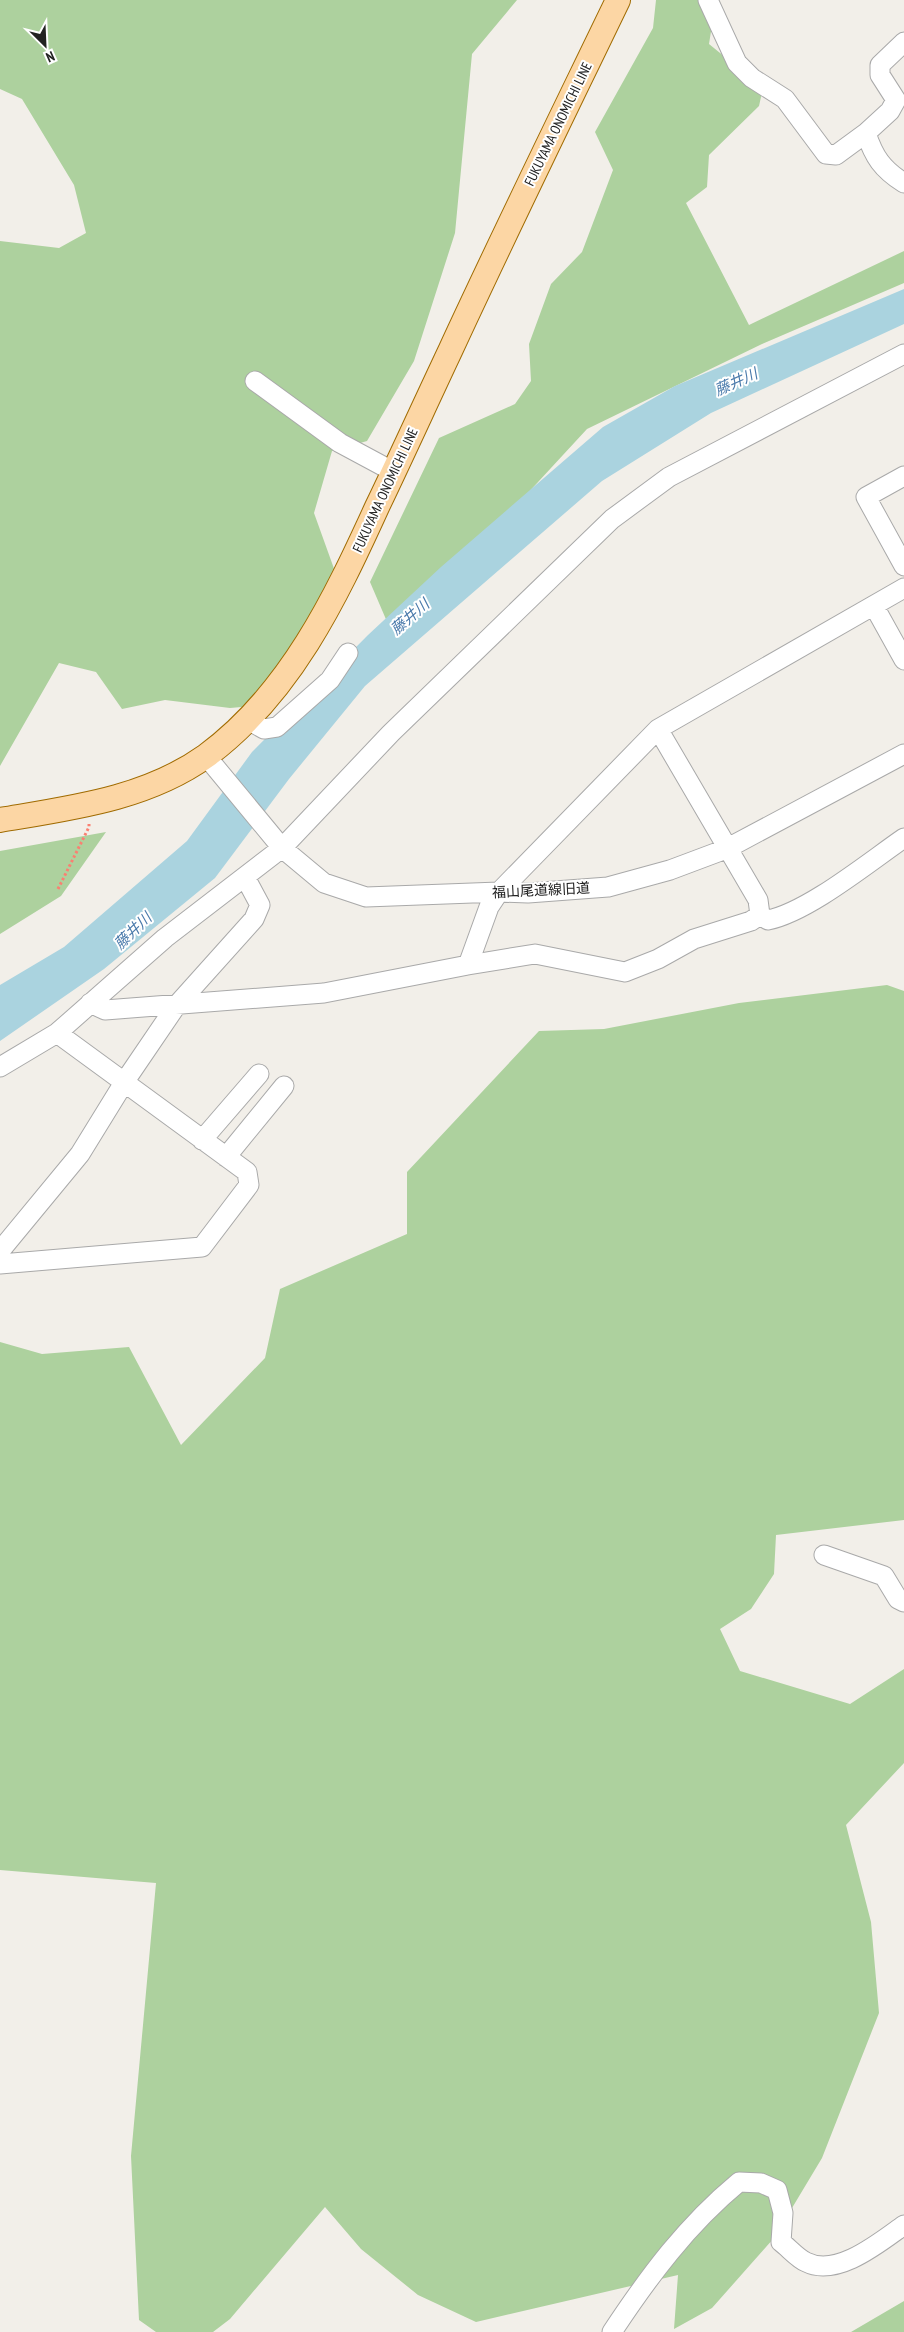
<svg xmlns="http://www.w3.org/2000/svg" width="904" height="2332" font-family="'PT Sans Narrow','Noto Sans JP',sans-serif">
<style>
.forest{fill:#add19e}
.water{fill:#aad3df}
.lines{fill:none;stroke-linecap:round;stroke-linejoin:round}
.minor-casing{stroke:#a9a9a9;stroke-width:21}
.major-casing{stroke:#a06b00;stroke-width:26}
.path{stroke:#fa8072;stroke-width:3;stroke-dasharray:2.5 2.5;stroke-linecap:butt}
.minor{stroke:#fff;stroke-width:19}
.major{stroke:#fcd6a4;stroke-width:24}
.labels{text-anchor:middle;stroke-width:4;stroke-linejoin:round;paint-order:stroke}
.street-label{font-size:14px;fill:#222;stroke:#fff}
.water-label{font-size:15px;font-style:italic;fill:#4a7aab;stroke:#fff}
</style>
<rect width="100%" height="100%" fill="#f2efe9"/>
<!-- forest -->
<path class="forest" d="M0 0H517L472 54 455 233 414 361 367 441 332 451 314 513 337 577 274 704 230 708 165 700 122 709 96 672 59 663 0 766V241L59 248 86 233 74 185 22 99 0 89Z
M656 0H706L713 19 709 44 763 88 759 106 709 155 707 187 686 203 749 325 904 251V283L762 344 587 429 394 638 370 582 439 438 515 404 531 381 529 344 551 284 582 252 613 170 595 132 653 28Z
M106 832 61 896 0 934V851Z
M887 985 904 991V1520L776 1535 774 1574 751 1609 720 1629 740 1671 850 1704 904 1669V1763L846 1825 871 1922 879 2013 822 2158 774 2238 712 2308 674 2329 678 2275 476 2322 418 2295 361 2249 325 2207 230 2319 213 2332H156L139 2320 131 2156 156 1883 0 1870V1342L42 1354 129 1347 181 1445 265 1358 280 1289 407 1234V1172L539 1031 604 1029 739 1003Z
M904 2301V2332H851Z"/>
<!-- water -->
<path class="water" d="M904 289V324L711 413 602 481 365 686 289 779 215 878 104 969 0 1041V985L64 947 187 841 252 752 368 635 441 567 603 427 675 386Z"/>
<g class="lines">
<defs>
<path id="minor" d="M708 0 737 63 752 78 785 99 826 154 836 155 866 133
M904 42 880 65V75L896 100 890 111 866 133C874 157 882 169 904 183
M255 381 340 443 394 472
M904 476 866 497 904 566
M874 606 904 660
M248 720 264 729 277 727 330 680 348 653
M206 756 282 848 324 883 366 897 499 892 528 893 608 887 670 870 726 849 904 754
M760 915 768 920C808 912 869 862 904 838
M468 965 489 907 499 892 658 729 904 588
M90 1003 105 1010 324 993 468 965 535 954 625 972 658 959 694 939 751 921 760 915 758 900 658 729
M0 1067 57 1033 165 938 282 848 391 733 612 519 669 477 904 354
M202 1140 259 1074
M226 1157 284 1086
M0 1251 80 1154 125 1081 176 1006 254 919 260 905 245 877
M0 1264 202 1247 249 1185 247 1172 57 1033
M824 1555 884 1576 898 1599 904 1602
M612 2332C649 2276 687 2225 739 2182L761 2183 777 2190 783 2213 781 2242C789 2248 797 2258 806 2262 837 2278 880 2242 904 2225"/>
<path id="major" d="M0 820C71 808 146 799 206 756 290 694 335 599 377 507 402 455 426 402 451 349 505 232 562 116 618 0"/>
</defs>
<!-- minor casing -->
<use href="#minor" class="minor-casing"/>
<!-- major casing -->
<use href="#major" class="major-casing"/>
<!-- path -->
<path class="path" d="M58 889 89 827V824"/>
<!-- minor -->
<use href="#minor" class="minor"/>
<!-- major -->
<use href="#major" class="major"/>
</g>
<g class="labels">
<!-- street labels -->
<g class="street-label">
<text transform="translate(558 124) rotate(-64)" y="5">FUKUYAMA ONOMICHI LINE</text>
<text transform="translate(385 490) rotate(-65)" y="5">FUKUYAMA ONOMICHI LINE</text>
<text transform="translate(541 890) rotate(-3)" y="5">福山尾道線旧道</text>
</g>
<!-- water labels -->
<g class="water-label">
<text transform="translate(736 382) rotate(-24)" y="5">藤井川</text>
<text transform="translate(410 617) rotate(-41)" y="5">藤井川</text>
<text transform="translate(133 931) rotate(-44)" y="5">藤井川</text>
</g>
</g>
<!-- north arrow -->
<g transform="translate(45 45) rotate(156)" stroke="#ffffff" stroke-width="4" paint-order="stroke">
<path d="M0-4L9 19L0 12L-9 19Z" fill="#222222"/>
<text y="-8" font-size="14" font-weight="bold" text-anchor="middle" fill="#222222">N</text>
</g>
</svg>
